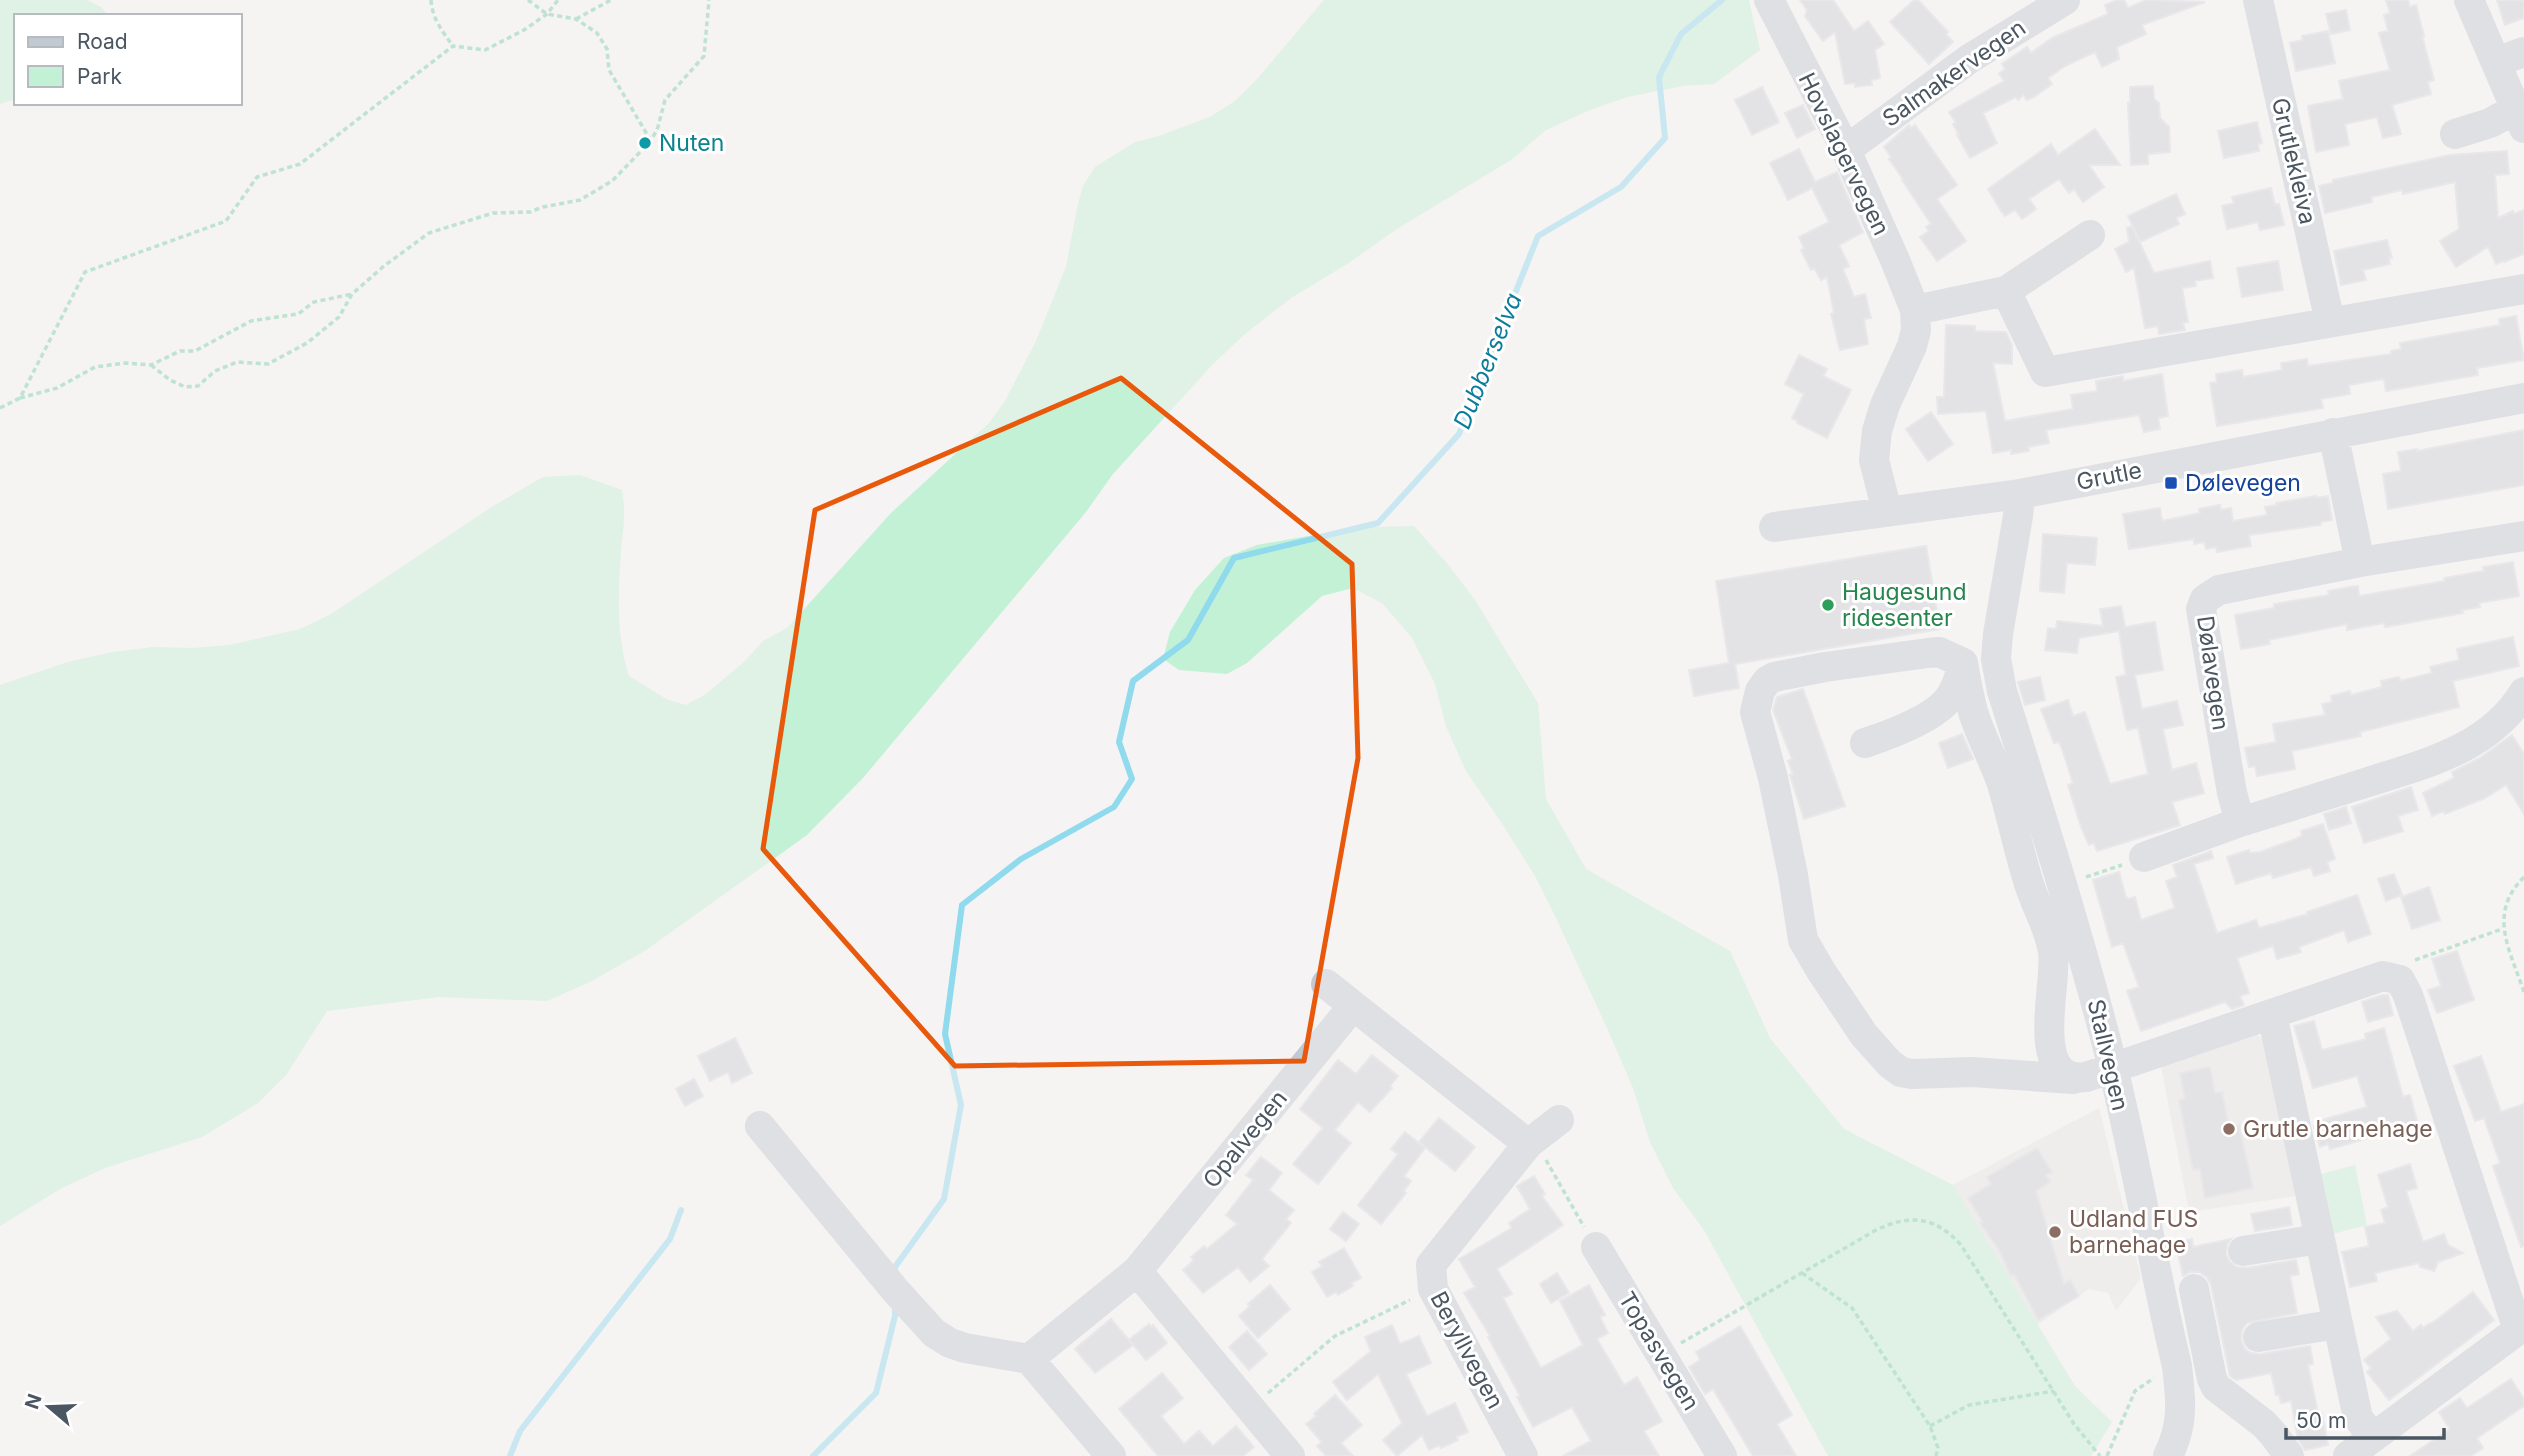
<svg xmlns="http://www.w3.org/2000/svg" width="2524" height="1456" font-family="Inter,sans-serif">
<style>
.education{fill:#e6e4e5}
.green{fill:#c3f1d5}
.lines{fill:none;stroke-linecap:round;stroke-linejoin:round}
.stream{stroke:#90daee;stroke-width:6}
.building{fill:#cdcfd5;stroke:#d7d9de;stroke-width:2}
.path{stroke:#7ad0a6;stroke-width:3.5;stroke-dasharray:5 3.5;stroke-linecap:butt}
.minor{stroke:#c1cad2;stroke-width:30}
.marked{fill:none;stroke:#e8590c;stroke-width:5;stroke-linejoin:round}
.culture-dot{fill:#0f9aa8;stroke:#fff;stroke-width:2.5}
.transit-dot{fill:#1a4fb4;stroke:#fff;stroke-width:2.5}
.leisure-dot{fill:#2e9e5b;stroke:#fff;stroke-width:2.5}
.education-dot{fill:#8d6e63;stroke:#fff;stroke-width:2.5}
.labels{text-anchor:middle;stroke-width:6;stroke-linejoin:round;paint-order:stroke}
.street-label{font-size:23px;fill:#4a5661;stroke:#fff}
.culture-label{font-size:23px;fill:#0d838f;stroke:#fff;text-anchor:start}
.transit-label{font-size:23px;fill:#164399;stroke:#fff;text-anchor:start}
.leisure-label{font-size:23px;fill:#27864d;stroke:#fff;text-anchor:start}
.education-label{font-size:23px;fill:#785e54;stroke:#fff;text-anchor:start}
.water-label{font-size:24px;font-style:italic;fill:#0c7c9b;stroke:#fff}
</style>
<rect width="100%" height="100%" fill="#f5f3f3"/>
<!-- education -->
<path class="education" d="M2248 1030 2268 1042 2296 1196 2189 1212 2160 1061Z
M2099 1108 2141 1278 2116 1311 2108 1293 2089 1289 2037 1325 1953 1185Z"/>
<!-- green -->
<path class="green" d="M0 0H87L101 7 109 16H16V99L0 104Z
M1324 0H1749L1760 50 1714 84 1683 86 1627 97 1590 110 1546 130 1511 160 1400 227 1347 264 1291 298 1245 334 1213 364 1113 474 1086 512 863 778 807 835 646 950 592 981 547 1001 439 997 327 1011 286 1075 258 1103 202 1137 105 1168 60 1189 0 1226V685L68 662 113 652 154 647 193 648 230 645 300 629 331 614 493 506 543 477 580 475 622 490C627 519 621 538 620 567 618 606 617 637 629 676L668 700 686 705 706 694 744 662 763 641 787 628 891 513 989 423 1005 401 1036 341 1066 267 1078 204 1083 186 1095 167 1135 142 1159 136 1210 117 1235 101 1258 78Z
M1414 526 1446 562 1475 600 1538 703 1546 799 1586 869 1730 951 1770 1038 1844 1129 1953 1185 2075 1386 2112 1422 2091 1456H1828L1704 1230 1673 1188 1650 1142 1633 1088 1607 1028 1556 918 1535 876 1503 825 1466 771 1446 726 1435 684 1412 638 1382 603 1353 588 1322 596 1247 663 1227 674 1179 670 1163 659 1170 632 1195 590 1224 558 1257 545 1330 532 1371 527Z
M2355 1165 2367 1225 2325 1236 2314 1176Z"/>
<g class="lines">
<!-- stream -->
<path class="stream" d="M895 1273V1267L944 1199 961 1105 945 1034 962 905 1021 859 1114 807 1132 779 1119 742 1133 681 1188 640 1234 558 1378 523 1459 434 1538 236 1621 187 1665 138 1659 77 1681 34 1722 0
M510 1456 520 1431 670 1239 681 1210
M813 1456 876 1393 895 1316V1305"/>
</g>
<!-- building -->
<path class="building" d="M1800 0H1833L1854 31 1868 21 1884 44 1875 50 1880 78 1871 80 1872 85 1855 87V83L1845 84 1835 32 1823 41 1805 16 1807 10Z
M1914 0H1918L1948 32 1946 34 1953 42 1929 64 1890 22Z
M2117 0H2124L2128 8 2146 0 2205 2 2142 25 2146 34 2117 47 2119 59 2102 67 2095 52 2065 66 2048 78 2052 84 2034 97 2027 100 2023 95 2018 100 2016 97 1983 113 1997 143 1970 158 1957 135H1959L1953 124 1956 123 1949 112 2004 81 1999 74 2005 69 2002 64 2027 47 2031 53 2052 38 2108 14 2105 5Z
M2386 0H2408L2410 7 2416 5 2424 36H2422L2434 80 2428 82 2431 94 2392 105 2401 134 2383 138 2377 117 2345 124 2349 145 2316 152 2308 106 2343 99 2339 81 2390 70 2379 33 2388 31 2384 15 2390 13Z
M2497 0H2524V18L2505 25Z
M2346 10 2350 30 2331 34 2326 14Z
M2328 31 2335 63 2296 71 2290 43 2303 40 2302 36Z
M2153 86 2154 99 2159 103 2160 118 2169 127 2170 152 2148 154V164L2131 165 2128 103H2130V87Z
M1762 87 1779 122 1752 135 1735 100Z
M1803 105 1815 129 1797 138 1785 113Z
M2257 122 2262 143 2258 144 2259 151 2224 158 2218 131Z
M1909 125 1911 128 1915 125 1957 185 1937 199 1966 241 1937 261 1920 237 1929 231 1926 227 1931 224 1902 180 1903 179 1889 159 1891 157 1884 147Z
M2095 129 2120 165H2089L2104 187 2083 202 2074 189 2069 193 2059 179 2029 199 2036 209 2022 219 2015 210 2005 216 2001 211 1988 189 2051 144 2058 155Z
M1799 149 1815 182 1837 172 1863 232 1839 245 1849 266 1843 269 1854 297 1865 294 1871 318 1864 319 1868 344 1840 350 1831 314 1834 313 1827 277 1821 280 1814 268 1811 270 1801 250 1804 248 1799 237 1829 222 1812 188 1788 200 1770 163Z
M2507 151 2509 174 2495 175 2498 218 2513 211 2514 214 2524 210V254L2504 262 2503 261 2496 264 2488 247 2456 267 2440 241 2459 229 2455 182 2403 194 2402 190 2371 197 2372 202 2325 213 2319 186 2333 183V180L2450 155Z
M2271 188 2275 205 2279 204 2284 225 2260 230 2258 222 2227 229 2222 206 2234 203 2232 197Z
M2176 194 2185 214 2176 218 2179 224 2140 242 2128 216Z
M2132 226 2154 273 2210 261 2213 278 2195 281 2196 286 2182 288 2188 322 2183 323 2185 330 2159 334 2158 326 2145 328 2134 268 2126 272 2115 249 2129 242 2127 228Z
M2387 240 2392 258H2389L2390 264 2363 270 2366 280 2341 285 2334 251Z
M2278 261 2283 290 2242 297 2237 268Z
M2516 316 2524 360 2477 368 2478 375 2386 391 2384 379 2349 385 2350 394 2321 399 2323 408 2217 426 2210 383 2217 382 2216 374 2242 370 2243 377 2282 370 2281 363 2307 359 2308 366 2391 354V351L2401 349 2400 343 2500 325 2499 319Z
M1946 325 1975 326V331L2006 332 2012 345V364L1993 363 2005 421 2073 409 2071 395 2097 391 2096 381 2123 376V381L2162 374 2168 416 2158 418 2160 429 2144 432 2139 415 2046 430 2049 443 2028 447 2029 451 2011 454V450L1993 453 1986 411 1938 414 1937 397H1944Z
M1799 355 1827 369 1823 376 1851 390 1827 438 1797 423 1798 421 1792 418 1804 394 1785 384Z
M1931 412 1953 444 1928 461 1906 429Z
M2524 430V485L2388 509 2383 474 2401 471 2398 452 2417 449V451Z
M2316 496V498L2328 496 2332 520 2321 522V525L2249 535 2251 546 2217 552 2216 547 2206 549 2204 542 2194 544V539L2129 549 2123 514 2160 508 2162 521 2200 513 2199 509 2220 505 2221 510 2231 508 2233 521 2267 515 2265 507 2277 505 2276 503Z
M2043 534 2097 538 2095 565 2067 563 2064 593 2040 591Z
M1926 546 1940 629 1735 664 1739 688 1694 696 1689 670 1729 663 1716 581Z
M2513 562 2519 596 2479 603 2480 607 2462 610 2463 613 2385 627 2384 623 2347 630V624L2269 640 2270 644 2241 649 2235 615 2274 608V604L2329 595 2328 591 2350 587 2358 586 2359 596 2445 581 2444 578 2484 571 2483 567Z
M2121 606 2125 627 2155 622 2163 670 2135 675 2142 709 2177 701 2183 725 2163 729 2172 770 2196 763 2204 793 2172 802 2180 825 2097 851 2094 843 2089 845 2081 827 2068 785 2073 783 2062 749 2059 742 2054 743 2041 709 2068 700 2073 716 2085 712 2110 784 2148 774 2138 728 2127 730 2116 677 2126 675 2119 631 2079 638 2077 653 2045 650 2048 628 2056 629 2057 621 2103 626 2100 609Z
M2513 637 2519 666 2453 681 2459 707 2360 732 2361 736 2292 751 2295 769 2257 776 2255 766 2249 767 2245 748 2276 742 2273 724 2325 715 2322 704 2332 702 2331 696 2350 691 2351 695 2382 687 2381 681 2399 677 2400 681 2432 673 2430 667 2459 660 2457 649Z
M2040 677 2045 700 2025 705 2018 682Z
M1803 689 1845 806 1804 819 1790 775 1793 774 1788 761 1792 759 1773 710 1777 697Z
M1962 734 1973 759 1948 768 1939 743Z
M2512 735 2524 754V814L2506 785 2485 798 2445 814 2444 811 2432 816 2423 793 2454 778 2452 772 2480 758Z
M2411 787 2418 810 2398 816 2403 831 2364 843 2352 807Z
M2346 807 2351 823 2329 830 2324 814Z
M2323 824 2335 859 2327 862 2330 871 2314 876 2311 867 2273 878 2271 873 2236 884 2227 857 2249 850 2250 853 2260 852 2293 840 2302 836 2301 831Z
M2211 851 2213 858 2194 864 2217 933 2256 920 2259 928 2308 914 2307 912 2357 895 2371 934 2348 942 2344 930 2299 947 2301 952 2277 959 2273 946 2237 958 2249 993 2240 996 2244 1005 2232 1009 2225 1002 2141 1031 2127 991 2139 987 2123 943 2112 947 2093 880 2119 872 2126 897 2128 899 2135 897 2141 920 2175 908 2166 881 2177 877 2173 865Z
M2394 874 2402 895 2386 901 2378 879Z
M2429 887 2440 920 2412 929 2401 897Z
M2457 951 2474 1000 2437 1013 2428 990 2441 986 2432 959Z
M2383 995H2388L2393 1015 2368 1022 2362 1002Z
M2314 1021 2322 1050 2366 1039 2365 1034 2384 1028 2403 1097 2410 1095 2418 1124 2330 1149 2328 1144 2320 1147 2314 1126 2323 1124 2322 1120 2367 1107 2357 1076 2313 1088 2294 1026Z
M735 1038 752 1073 732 1083 728 1072 710 1081 698 1056Z
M1372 1055 1398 1076 1390 1086 1392 1088 1370 1112 1358 1102 1335 1130 1351 1143 1318 1184 1293 1164 1323 1128 1300 1109 1338 1060 1356 1074Z
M2481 1056 2501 1112 2524 1104V1246L2521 1247 2493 1166 2500 1163 2484 1118 2475 1121 2454 1066Z
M2210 1067 2215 1093 2222 1092 2229 1127 2239 1125 2253 1188 2205 1198 2200 1169 2193 1170 2179 1100 2185 1099 2180 1073Z
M694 1079 703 1096 685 1106 676 1089Z
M1439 1118 1475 1147 1455 1171 1419 1142Z
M1405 1132 1425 1148 1404 1176 1411 1181 1404 1191 1406 1193 1381 1224 1358 1205 1398 1154 1391 1149Z
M2037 1148 2052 1172 2046 1175 2050 1182 2036 1191 2064 1284 2070 1280 2079 1296 2038 1320 2014 1274 2011 1276 1999 1250 1980 1223 1983 1222 1968 1198 1991 1184 1987 1177Z
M1261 1157 1282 1173 1269 1190 1294 1210 1286 1219 1291 1223 1262 1259 1269 1266 1250 1282 1238 1267 1203 1293 1183 1270 1194 1260 1191 1257 1204 1246 1207 1249 1237 1224 1226 1215 1253 1180 1246 1175Z
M2410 1164 2417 1188 2406 1191 2423 1242 2444 1234 2448 1245 2463 1253 2438 1262 2434 1271 2420 1267 2419 1263 2375 1273 2377 1281 2350 1287 2342 1252 2369 1246 2365 1227 2385 1223 2381 1210 2388 1207 2378 1175Z
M1534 1176 1545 1194 1542 1196 1563 1225 1497 1269 1512 1294 1503 1298 1541 1368 1583 1345 1560 1301 1589 1285 1605 1315 1600 1317 1608 1333 1597 1339 1624 1385 1637 1377 1662 1421 1644 1431 1659 1456H1563L1591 1441 1572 1407 1533 1427 1517 1397 1520 1396 1488 1337 1490 1336 1464 1293 1475 1287 1459 1259 1512 1228 1509 1223 1530 1209 1517 1186Z
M2289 1207 2292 1225 2255 1231 2251 1214Z
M1343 1212 1359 1224 1346 1241 1330 1229Z
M2192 1239 2193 1247 2231 1239 2227 1245 2226 1254 2230 1262 2237 1267 2246 1268 2296 1260 2299 1274 2290 1276 2297 1313 2247 1323 2242 1330 2241 1340 2245 1349 2251 1353 2260 1354 2310 1346 2313 1364 2308 1365 2318 1413H2322L2328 1445 2305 1450 2298 1439 2291 1401 2281 1403 2279 1395H2276L2271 1373 2236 1380 2230 1376 2211 1285 2207 1277 2199 1272H2190L2183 1276 2176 1243Z
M1344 1248 1361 1278 1351 1283 1353 1286 1338 1295 1336 1292 1327 1297 1312 1272 1322 1266 1319 1262Z
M1557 1273 1569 1293 1551 1303 1540 1284Z
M1270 1285 1290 1309 1258 1338 1239 1316 1250 1306 1248 1304Z
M2473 1292 2494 1320 2389 1400 2367 1372 2371 1368 2364 1360 2391 1339 2376 1317 2397 1311 2413 1331 2421 1325 2423 1328 2430 1323 2431 1324Z
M1111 1319 1133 1345 1095 1373 1075 1349Z
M1149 1324 1151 1327 1153 1325 1167 1343 1146 1360 1129 1340Z
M1392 1325 1400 1344 1419 1336 1431 1363 1406 1374 1427 1416 1455 1403 1468 1432 1456 1437 1458 1440 1441 1448 1439 1445 1429 1450 1422 1435 1397 1456 1383 1440 1402 1423 1378 1374 1347 1400 1333 1382 1371 1351 1365 1337Z
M1740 1326 1792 1415 1777 1424 1796 1456H1753L1713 1389 1705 1394 1689 1367 1700 1360 1696 1352Z
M1247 1331 1267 1354 1249 1370 1229 1347Z
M1162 1373 1183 1398 1161 1416 1184 1444 1199 1431 1213 1446 1236 1426 1254 1447 1243 1456H1158L1119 1409Z
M2511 1379 2524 1399V1406L2477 1438 2483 1448 2471 1456H2410L2450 1429 2439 1412 2460 1398 2467 1408Z
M1335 1395 1362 1425 1341 1443 1353 1456H1326L1317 1446 1322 1442 1306 1424 1316 1416 1314 1414Z"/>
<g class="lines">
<!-- path -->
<path class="path" d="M431 0C432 18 442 31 453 46
M528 0 547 14 576 19 597 33 607 49 609 70 651 141
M576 19 611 0
M151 365 170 380 185 387 198 386 215 371 237 362 268 364 307 343 339 317 352 294 384 266 429 233 493 213 530 212 543 207 580 200 612 181 651 141 658 127 665 100 704 56 709 0
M20 398 57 388 95 367 125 363 151 365 180 351H195L251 321 298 314 314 302 352 294
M0 408 20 398 85 272 226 221 257 177 300 164 453 46 485 50 524 30 547 14 558 0
M2086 877 2122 865
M2524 877C2487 914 2510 950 2524 992
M2415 960 2502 929
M1546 1160 1584 1227
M1802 1273 1852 1308 1930 1426 1938 1448 1936 1456
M1681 1343 1876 1230C1910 1214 1935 1216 1961 1245L2074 1424 2100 1456
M1268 1393 1335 1336 1410 1300
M1930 1426 1969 1405 2054 1391
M2107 1456 2135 1391 2154 1378"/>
<!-- minor -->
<path class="minor" d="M1769 0 1846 150 1895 260 1915 310 1916 330 1912 346 1885 405 1877 431 1874 460 1887 511
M2258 0 2330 322
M2469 0 2524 128
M2496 62 2524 52
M2455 134 2490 123 2516 109
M1846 150 1969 59 2065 0
M2006 291 2045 372 2524 289
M1915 310 2006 291 2090 235
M2333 433 2360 562
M2020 494 2018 516 1998 634 1996 659 2002 691C2041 815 2080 938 2112 1064 2137 1164 2153 1266 2177 1366 2181 1400 2184 1424 2168 1456
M1774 527 2020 494 2524 398
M2524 536 2360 562 2219 590 2205 599 2201 609 2232 793 2240 822C2280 810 2319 797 2359 785 2420 765 2488 751 2524 692
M1963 663C1966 680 1969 698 1974 715 1982 739 1994 761 2002 784 2012 818 2019 853 2030 887 2037 908 2050 930 2053 952 2058 983 2027 1085 2086 1077L2383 976 2400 980 2408 995 2518 1330 2348 1456
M1963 663 1939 652 1928 653 1825 667 1774 677 1767 681 1760 691 1755 712 1773 778 1793 875 1803 940 1821 971 1864 1035 1890 1064 1901 1072 1912 1074 1972 1072 2073 1079
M1865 743C1889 735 1927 721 1945 703 1956 692 1959 677 1963 663
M2144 857 2240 822
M1326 984 1528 1144
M2272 1014 2358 1418 2373 1437
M760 1126 895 1290 934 1333 950 1343 965 1348 1029 1359 1111 1456
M1596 1247 1722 1456
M2243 1251 2319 1239
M1137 1271 1290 1456
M2194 1289 2212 1379 2216 1387 2264 1424 2274 1435 2289 1456
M2258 1337 2337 1324
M1029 1359 1137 1271 1353 1006
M1523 1456 1433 1289 1431 1265 1528 1144 1559 1120"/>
</g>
<!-- marked area -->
<path d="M0 0H2524V1456H0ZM1121 378 1352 564 1358 758 1304 1061 955 1066 763 849 815 510Z" fill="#f5f3f3" fill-opacity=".55" fill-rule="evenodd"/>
<path class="marked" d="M1121 378 1352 564 1358 758 1304 1061 955 1066 763 849 815 510Z"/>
<!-- markers -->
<circle class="culture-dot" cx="645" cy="143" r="7"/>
<rect class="transit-dot" x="2164" y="476" width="14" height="14" rx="3.5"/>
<circle class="leisure-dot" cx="1828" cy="605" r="7"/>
<g class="education-dot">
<circle cx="2229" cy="1129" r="7"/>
<circle cx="2055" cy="1232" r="7"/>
</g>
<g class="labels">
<!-- street labels -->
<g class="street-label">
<text transform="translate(1954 73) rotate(-35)" y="8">Salmakervegen</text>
<text transform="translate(1844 154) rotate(64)" y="8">Hovslagervegen</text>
<text transform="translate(2294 161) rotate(77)" y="8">Grutlekleiva</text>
<text transform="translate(2109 476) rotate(-11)" y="8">Grutle</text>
<text transform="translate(2213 673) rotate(82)" y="8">Dølavegen</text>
<text transform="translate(2108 1055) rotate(77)" y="8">Stallvegen</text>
<text transform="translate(1245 1139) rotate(-51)" y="8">Opalvegen</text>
<text transform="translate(1467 1350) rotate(62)" y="8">Beryllvegen</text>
<text transform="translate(1659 1351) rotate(59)" y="8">Topasvegen</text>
</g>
<!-- culture labels -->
<g class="culture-label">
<text x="659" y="151">Nuten</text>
</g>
<!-- transit labels -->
<g class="transit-label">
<text x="2185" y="491">Dølevegen</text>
</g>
<!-- leisure labels -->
<g class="leisure-label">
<text x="1842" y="600">Haugesund<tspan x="1842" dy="26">ridesenter</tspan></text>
</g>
<!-- education labels -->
<g class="education-label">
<text x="2243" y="1137">Grutle barnehage</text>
<text x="2069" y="1227">Udland FUS<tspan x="2069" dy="26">barnehage</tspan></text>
</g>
<!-- water labels -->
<g class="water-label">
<text transform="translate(1488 361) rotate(-68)" y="8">Dubberselva</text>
</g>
</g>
<!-- legend -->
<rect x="14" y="14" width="228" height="91" fill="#ffffff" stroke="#b7bbc0" stroke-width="2"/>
<rect x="28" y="37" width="35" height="10" fill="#c1cad2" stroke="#b7bbc0" stroke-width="2"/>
<text x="77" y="49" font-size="21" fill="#4a5661">Road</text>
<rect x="28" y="66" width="35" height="21" fill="#c3f1d5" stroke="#b7bbc0" stroke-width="2"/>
<text x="77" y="84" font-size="21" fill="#4a5661">Park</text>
<!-- north arrow -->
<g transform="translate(49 1407) rotate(289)" stroke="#ffffff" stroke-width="5" paint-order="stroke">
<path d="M0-5L12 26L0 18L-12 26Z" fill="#4a5661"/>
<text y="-10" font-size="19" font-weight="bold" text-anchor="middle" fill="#4a5661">N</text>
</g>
<!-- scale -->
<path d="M2286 1428v10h158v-10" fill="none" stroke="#4a5661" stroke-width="3.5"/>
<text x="2296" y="1428" font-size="21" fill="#4a5661" stroke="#ffffff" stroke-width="5" paint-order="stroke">50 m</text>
</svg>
